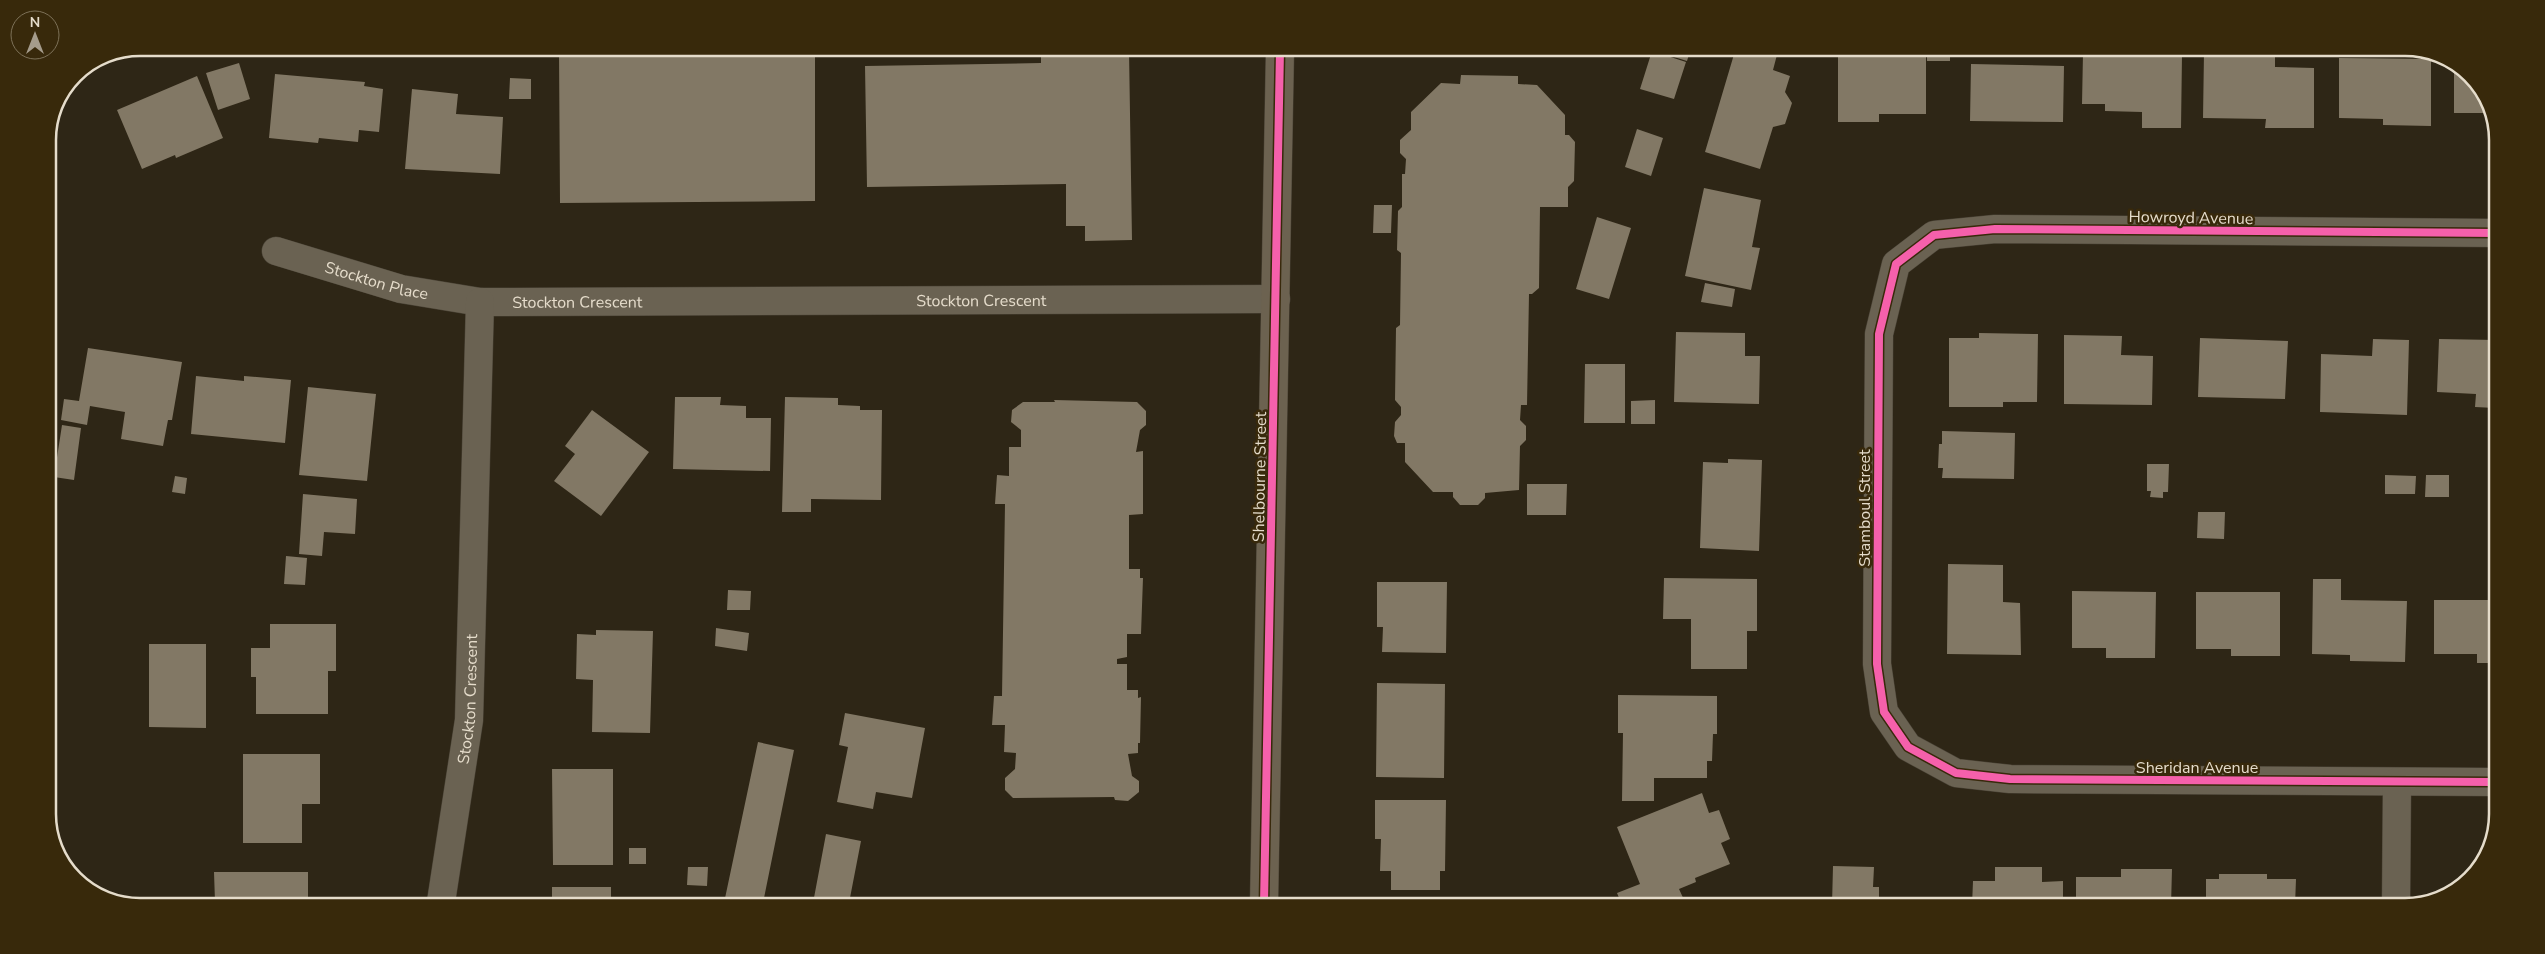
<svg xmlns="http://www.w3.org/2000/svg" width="2545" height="954" font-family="'Nunito Sans',sans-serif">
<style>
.building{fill:#827865}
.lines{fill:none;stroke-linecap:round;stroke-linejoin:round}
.minor-casing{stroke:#494235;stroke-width:29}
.secondary-casing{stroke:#494235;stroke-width:29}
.minor{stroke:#6a6252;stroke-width:28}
.secondary{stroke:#6c6250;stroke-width:28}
.cycleway-casing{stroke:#38290b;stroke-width:11}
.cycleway{stroke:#f560ab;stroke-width:8}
.labels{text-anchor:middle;stroke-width:5;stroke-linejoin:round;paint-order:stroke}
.street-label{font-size:16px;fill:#e5dccb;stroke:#38290b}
.rim{fill:none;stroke:#e5dccb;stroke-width:2.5}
</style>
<rect width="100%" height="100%" fill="#2e2616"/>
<!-- building -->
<path class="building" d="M815 49V201L560 203 559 51Z
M1041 49 1129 50 1132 240 1085 241V226H1066V184L867 187 865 66 1041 63Z
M1446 50H1556V55L1446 53Z
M1652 51 1686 62 1674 99 1640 89Z
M1655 51H1690L1687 61Z
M1735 51H1778L1773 70 1790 76 1785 92 1792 103 1785 124 1773 127 1760 169 1705 152Z
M1842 51H1886V56H1926V114H1879V122H1838V55H1842Z
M1927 51H1950V61H1927Z
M2204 52H2275V67L2314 68V128H2265L2266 119 2203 118Z
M2083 53 2182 55 2181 128H2142V112L2105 111V104H2082Z
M2339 58 2431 59V126L2383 125V119L2339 118Z
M239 63 250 99 218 110 206 73Z
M1971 64 2064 66 2063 122 1970 121Z
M2454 66 2478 84 2489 113H2454Z
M275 74 365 82 364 86 383 89 379 132 359 130 358 142 319 138 318 143 269 138Z
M1461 75 1518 76V84L1537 85 1565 115V135H1569L1575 142 1574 181 1568 187V207H1540L1539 288 1532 294H1529L1527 405H1521L1520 420 1526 426V440L1520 446 1519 490 1485 493V498L1478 505H1460L1453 497V492H1433L1405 462V443H1397L1394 436 1395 422 1401 415V407L1395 400 1396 328 1400 325 1401 253 1397 250 1398 211 1402 207V174H1405L1406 159 1400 153V140L1411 130V112L1441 83 1460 84Z
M197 76 223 138 176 158 175 155 142 169 117 110Z
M510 78 531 79V99H509Z
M412 89 458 94 456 114 503 117 500 174 405 169Z
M2490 115 2495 129 2496 130H2490Z
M1637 129 1663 138 1651 176 1625 167Z
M1704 188 1761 200 1752 247 1760 248 1751 290 1685 276Z
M1374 205H1392L1391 233H1373Z
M1597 217 1631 228 1609 299 1576 289Z
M1705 283 1735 289 1732 307 1701 302Z
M1676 332 1745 333V356H1760L1759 404 1674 402Z
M1979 333 2038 334 2037 402H2003V407H1949V338H1979Z
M2064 335 2122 336 2121 355 2153 356 2152 405 2064 404Z
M2200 338 2288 341 2285 399 2198 397Z
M2373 339 2409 340 2407 415 2320 412 2321 354 2372 356Z
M2439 339 2496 340 2495 408 2475 407 2476 394 2437 392Z
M88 348 182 362 172 420H168L163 446 121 439 125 412 90 406 87 425 61 420 64 399 79 401Z
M1585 364H1625V423H1584Z
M196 376 244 381V376L291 380 285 443 191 434Z
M308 387 376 394 367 481 299 475Z
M675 397H721L720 405 746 406V418H771L770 471 673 469Z
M785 397 838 398V405L860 406V410H882L881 500 811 499V512H782Z
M1054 400 1137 402 1146 411V425L1140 430 1136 452 1143 451V514L1129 515V569H1140V578H1143L1141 634H1127V657L1117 659V664H1127V690H1138V698L1141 697 1140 743H1138V753L1128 754 1132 776 1139 781V792L1128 801 1115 800 1114 797 1013 798 1005 790V778L1015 769 1016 753 1004 752 1005 725H992L994 696H1002L1005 504H995L997 475 1009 476V447H1021V430L1011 422 1012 410 1023 402H1055Z
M1655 400V424H1631V401Z
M592 410 649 452 601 516 554 481 575 454 565 446Z
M62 425 81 428 74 480 54 477Z
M1942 431 2015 433 2014 479 1942 478 1943 468H1938L1939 444H1942Z
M1728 459 1762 460 1759 551 1700 548 1703 462 1728 463Z
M2147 464H2169L2168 492H2163V498L2150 497 2151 491H2147Z
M2385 475 2416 476 2415 494H2385Z
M2426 475H2449V497H2425Z
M175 476 187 478 185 494 172 492Z
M1527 484H1567L1566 515H1527Z
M303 494 357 499 355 534 324 532 322 556 299 554Z
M2198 512H2225L2224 539 2197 538Z
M286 556 307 558 305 585 284 584Z
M1948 564 2003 565V602L2020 603 2021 655 1947 654Z
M1664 578 1757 579V631H1747V669H1691V619H1663Z
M2313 579H2341V600L2407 601 2405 662 2350 661V655L2312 654Z
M1377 582H1447L1446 653 1382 652 1383 627H1377Z
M728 590 751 591 750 610H727Z
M2072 591 2156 592 2155 658H2106V648H2072Z
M2196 592H2280V656H2231V649H2196Z
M2434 600H2494V663H2477V654H2434Z
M270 624H336V671H328V714H256V677H251V648H270Z
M716 628 749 633 747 651 715 646Z
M596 630 653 631 650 733 592 732 593 680 576 679 577 634 596 635Z
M149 644H206V728L149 727Z
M1377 683 1445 684 1444 778 1376 777Z
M1618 695 1717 696V734H1713L1712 761H1707V778H1654V801H1622L1623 733H1618Z
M845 713 925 728 912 798 876 792 873 809 837 802 848 747 839 745Z
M758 742 794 750 763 903H724Z
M243 754H320V804H302V843H243Z
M552 769H613V865H553Z
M1702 793 1709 813 1719 810 1730 839 1721 843 1730 864 1695 878 1696 882 1679 889 1685 902 1677 905H1622L1617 893 1640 884 1617 827Z
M1375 800H1446L1445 871H1440V890H1391V871H1380L1381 839H1375Z
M826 834 861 841 849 903H813Z
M629 848H646V864H629Z
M1833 866 1874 867 1873 887H1879V905H1832Z
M688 867H708L707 886 687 885Z
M1995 867H2042V882L2063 881V906H1972L1973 881H1995Z
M2121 869H2172L2171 906H2076V877H2121Z
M214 872H308V898H324L325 902H215Z
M2219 874H2267V879H2296L2295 906H2206V879H2219Z
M552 887H611V903H552Z"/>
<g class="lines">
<defs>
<g id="minor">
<path id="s1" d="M276 251 401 289 480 302 1276 299"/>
<path d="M2493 782 2010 779 1956 773 1908 747 1884 712 1877 664 1879 334 1896 264 1934 235 1995 229 2497 233"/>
<path id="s2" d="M441 902 469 720 480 302"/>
<path d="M2396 906 2397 782"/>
</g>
<path id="secondary" d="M1264 904 1280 50"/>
</defs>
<!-- minor casing -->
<use href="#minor" class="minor-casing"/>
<!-- secondary casing -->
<use href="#secondary" class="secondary-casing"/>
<!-- minor -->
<use href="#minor" class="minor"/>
<!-- secondary -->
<use href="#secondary" class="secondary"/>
<defs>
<path id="cycleway" d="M2493 782 2010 779 1956 773 1908 747 1884 712 1877 664 1879 334 1896 264 1934 235 1995 229 2497 233
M1264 904 1280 50"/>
</defs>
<!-- cycleway casing -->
<use href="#cycleway" class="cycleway-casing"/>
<!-- cycleway -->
<use href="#cycleway" class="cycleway"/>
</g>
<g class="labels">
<!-- street labels -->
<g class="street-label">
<text transform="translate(2191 217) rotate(1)" y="6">Howroyd Avenue</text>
<text dy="6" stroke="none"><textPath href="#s1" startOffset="105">Stockton Place</textPath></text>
<text dy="6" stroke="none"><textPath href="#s1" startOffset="712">Stockton Crescent</textPath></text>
<text dy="6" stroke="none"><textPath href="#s1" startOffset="308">Stockton Crescent</textPath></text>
<text transform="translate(1259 477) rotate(-89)" y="6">Shelbourne Street</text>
<text transform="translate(1864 508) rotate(-90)" y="6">Stamboul Street</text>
<text dy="6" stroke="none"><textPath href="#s2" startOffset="205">Stockton Crescent</textPath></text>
<text x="2197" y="773">Sheridan Avenue</text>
</g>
</g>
<!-- crop -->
<path d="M0 0H2545V954H0ZM140 56H2405A84 84 0 0 1 2489 140V814A84 84 0 0 1 2405 898H140A84 84 0 0 1 56 814V140A84 84 0 0 1 140 56Z" fill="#38290b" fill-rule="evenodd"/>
<path class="rim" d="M140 56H2405A84 84 0 0 1 2489 140V814A84 84 0 0 1 2405 898H140A84 84 0 0 1 56 814V140A84 84 0 0 1 140 56Z"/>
<!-- north arrow -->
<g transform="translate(35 35)"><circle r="24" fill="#38290b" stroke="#7d7158"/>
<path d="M0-4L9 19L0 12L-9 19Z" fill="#a59c8c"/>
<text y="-8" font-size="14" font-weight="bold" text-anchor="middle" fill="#e5dccb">N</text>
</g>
</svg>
